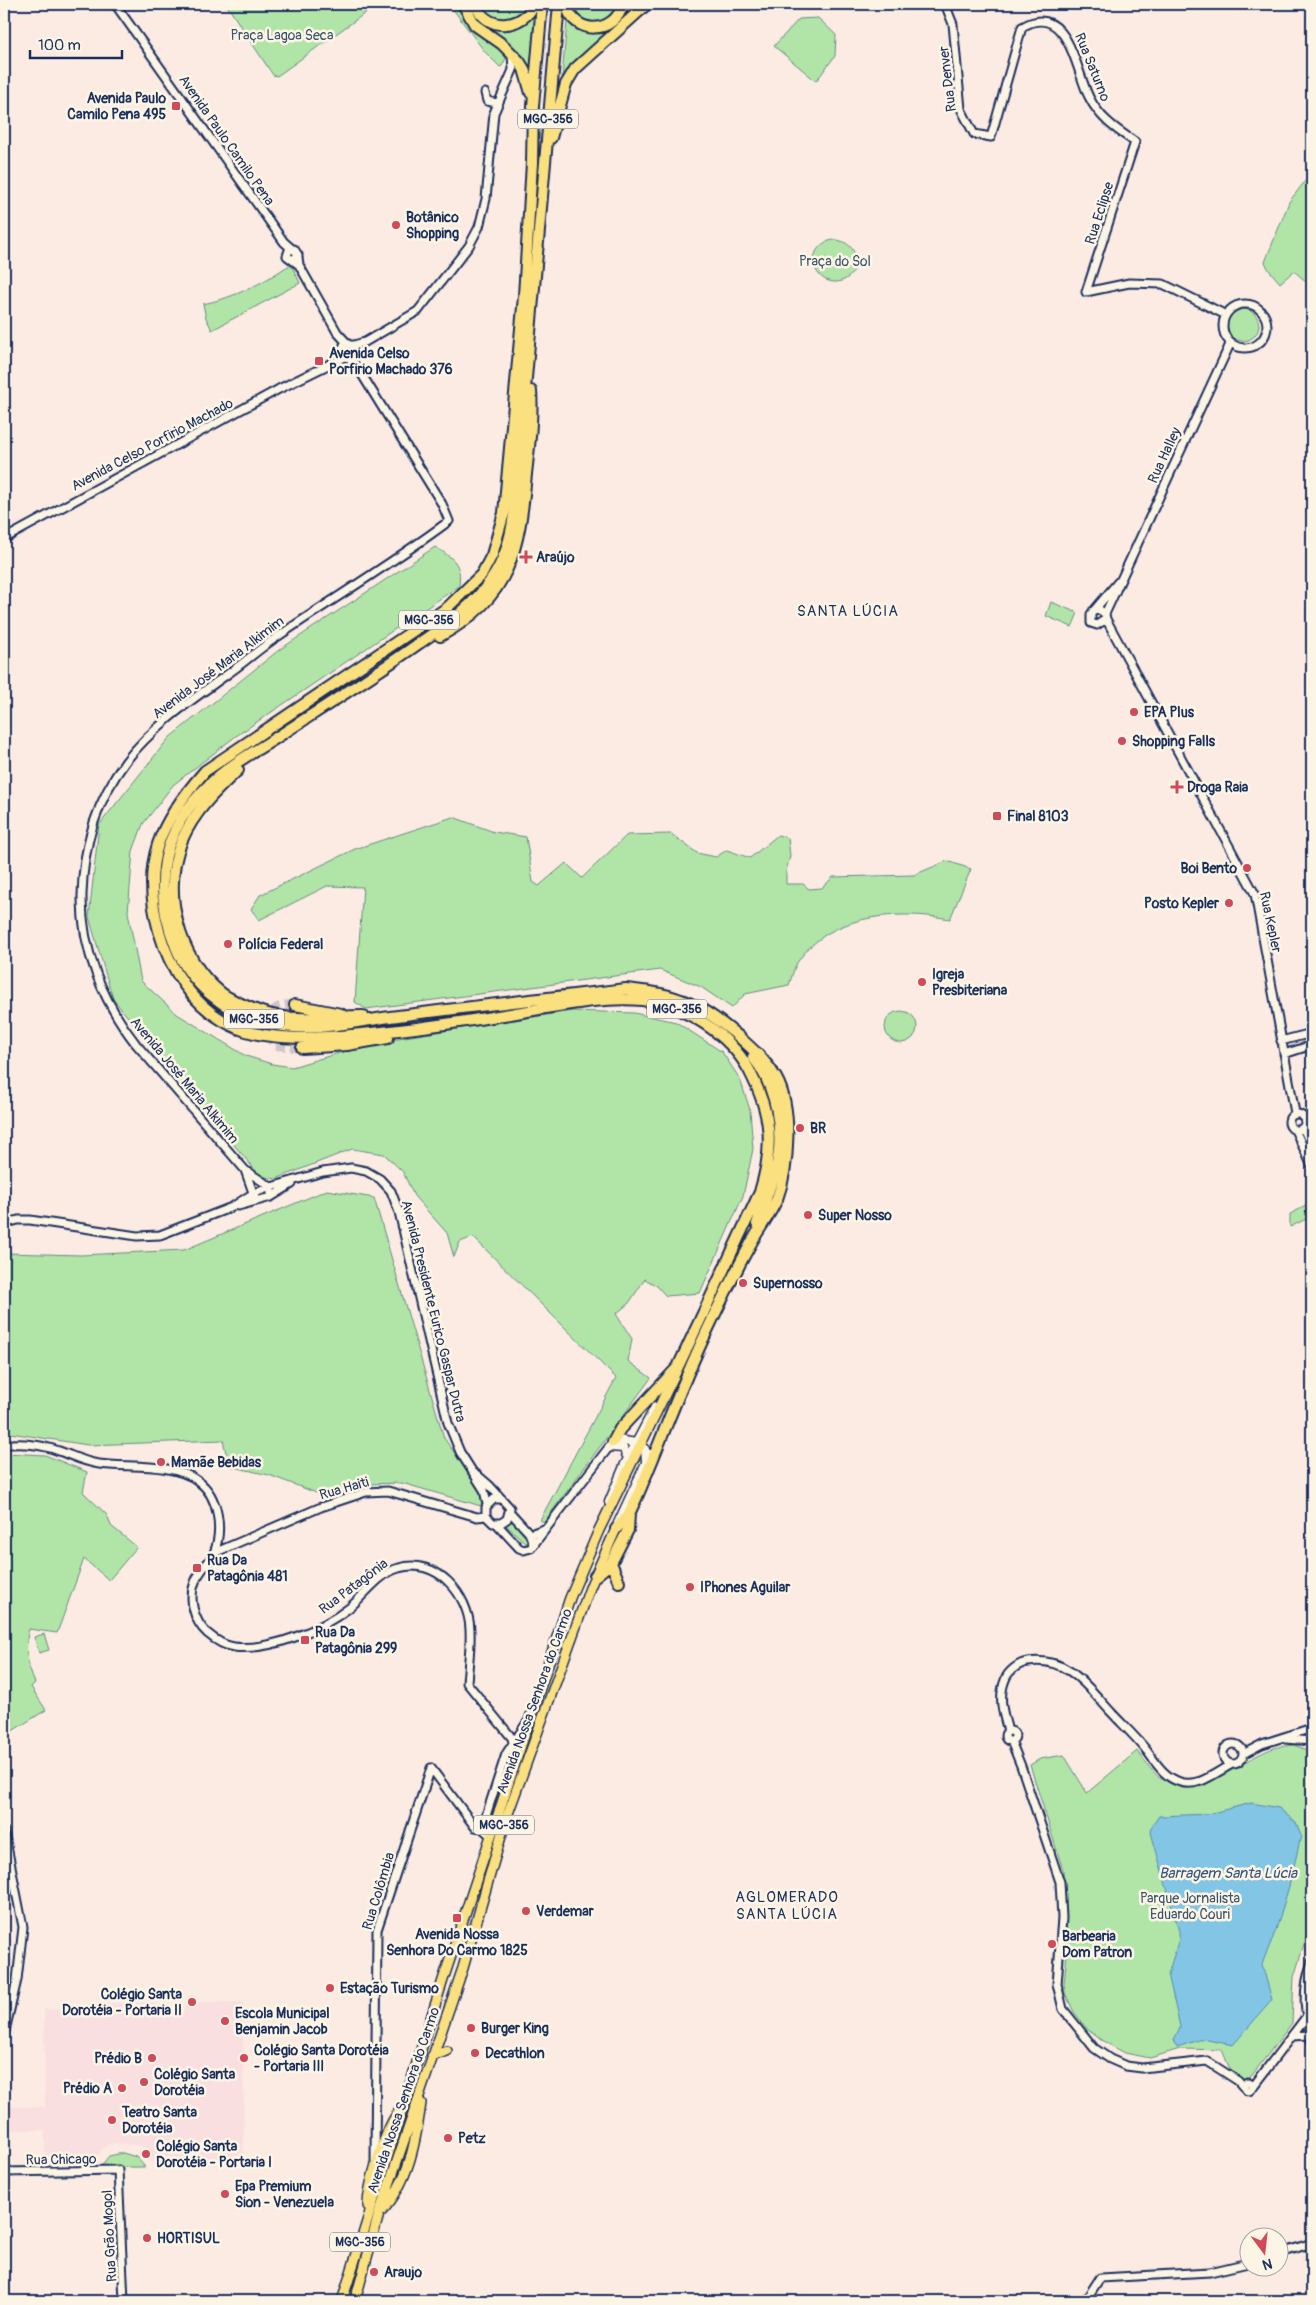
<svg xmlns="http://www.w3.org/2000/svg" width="1316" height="2305" font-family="Pangolin,sans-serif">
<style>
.built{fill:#fadfe1}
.green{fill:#b1e5a7;stroke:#668a82}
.water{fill:#83c5e4;stroke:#5989ae}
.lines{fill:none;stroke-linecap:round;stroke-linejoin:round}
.motorway-tunnel{stroke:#cec5c8;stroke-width:10;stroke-dasharray:10 5;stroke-linecap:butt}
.tertiary-casing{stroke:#1b2f5e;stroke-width:11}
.secondary-casing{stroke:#1b2f5e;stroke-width:11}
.primary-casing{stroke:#1b2f5e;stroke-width:12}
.motorway-casing{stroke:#1b2f5e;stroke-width:14}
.tertiary{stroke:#fcf5e5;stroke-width:7}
.secondary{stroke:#fcf5e5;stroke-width:8}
.primary{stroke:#fbe080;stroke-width:9}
.motorway{stroke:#fbe080;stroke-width:10}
.poi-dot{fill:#d1495b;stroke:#fcf5e5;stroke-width:2}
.labels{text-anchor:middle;stroke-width:5;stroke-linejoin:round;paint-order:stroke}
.shield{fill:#fcf5e5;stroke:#5e6a86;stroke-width:1}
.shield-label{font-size:12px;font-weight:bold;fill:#1b2f5e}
.park-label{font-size:14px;fill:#39536d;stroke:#fcf5e5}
.street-label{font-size:14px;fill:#1b2f5e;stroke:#fcf5e5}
.poi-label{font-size:14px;font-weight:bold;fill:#1b2f5e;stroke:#fcf5e5;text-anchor:start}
.neighbourhood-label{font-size:15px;letter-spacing:1px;fill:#1b2f5e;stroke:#fcf5e5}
.water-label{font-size:15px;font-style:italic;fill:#355480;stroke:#fcf5e5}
</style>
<rect width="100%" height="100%" fill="#fbebe3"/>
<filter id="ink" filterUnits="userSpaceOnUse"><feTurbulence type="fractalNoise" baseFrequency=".02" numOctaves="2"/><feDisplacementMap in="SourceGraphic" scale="10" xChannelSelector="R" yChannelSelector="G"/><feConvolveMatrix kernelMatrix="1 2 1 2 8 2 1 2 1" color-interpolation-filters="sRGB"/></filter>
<g filter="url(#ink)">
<!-- built -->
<path class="built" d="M154 2002 156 2014H183L186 2002H243L244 2163 154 2164 142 2146 114 2143 103 2148 90 2165H45V2130H4V2107H45L44 2009 71 2008 88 2004Z
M1312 2253V2269L1307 2271 1302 2256Z"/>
<!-- green -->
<path class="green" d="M226 4H378L277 76 273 75Z
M449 4H458L484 36 498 48 506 58 502 66 500 67 485 52Z
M469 4C487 14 490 39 519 27 525 25 529 19 535 17L530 72 510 43 482 22Z
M481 4H529C517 23 491 25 481 4Z
M571 4H619C607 28 581 32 571 4Z
M628 4H641L572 63 562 77 567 21C572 24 578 29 584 31 604 37 622 21 628 4Z
M818 18 836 35 835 56 816 81 774 46 799 19Z
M1312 172V307L1309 284 1294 271 1280 283 1269 270 1265 262 1289 202Z
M814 261a21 21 0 1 1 42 0a21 21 0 1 1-42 0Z
M288 266H292L300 283 212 330 206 318 203 304C236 297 261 284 288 266Z
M1227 325a16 16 0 1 1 32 0a16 16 0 1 1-32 0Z
M435 547C453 558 462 563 459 586L236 736 173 785 143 824 133 851 128 912 141 981 177 1014 246 1056 272 1064 292 1067 379 1041 572 1011 634 1013 676 1022 722 1052 740 1079 750 1110 753 1149 743 1196 700 1293 666 1296 657 1286 645 1279 629 1303 616 1314 632 1339 628 1361 651 1378 544 1522 540 1520 616 1378 473 1237 460 1242 454 1257 447 1233 414 1196 403 1172 384 1154 352 1149 276 1179 260 1176 113 999 89 917 99 825 169 738 279 650Z
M1051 602 1078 613 1072 627 1046 616Z
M453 817 494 832 526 837 533 882 539 886 566 863 582 878 627 835 671 834 697 853 716 857 727 850 750 858 778 835 788 838 790 856 786 871V884H803L809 889 822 888 833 877 914 875 947 861 971 869 950 919C899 910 832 913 799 960 794 966 792 977 789 985L745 994 732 1008 701 987 660 970 366 1009 355 1002 363 887 327 886 259 920 251 909 260 895 355 849Z
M885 1027a16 16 0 1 1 32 0a16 16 0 1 1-32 0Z
M327 1190 374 1198 444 1438 483 1494 481 1506 402 1483 368 1484 327 1497 269 1475 229 1466 223 1440 88 1445 4 1432V1253L81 1255 184 1250Z
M1312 1203V1216L1290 1227V1214Z
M4 1453 45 1455 87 1472 83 1492 107 1515 111 1526 137 1547 109 1580 84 1559 57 1633 29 1629C24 1648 27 1665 35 1683L31 1687 46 1710 9 1733 4 1728Z
M513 1518 534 1541 529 1546 506 1525Z
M44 1634 49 1650 39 1653 34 1637Z
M1294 1745 1312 1752V1918L1294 1977 1292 2023 1246 2083 1232 2074 1222 2050 1180 2049 1150 2058 1125 2053 1101 2040 1087 2029 1074 2012 1065 1993 1064 1983 1067 1953 1063 1870 1030 1765 1040 1759 1064 1755 1087 1793 1137 1751C1144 1759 1152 1772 1160 1778 1201 1804 1238 1760 1274 1748 1280 1746 1288 1746 1294 1745Z
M123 2153 136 2157 145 2167H100L109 2156Z"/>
<!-- water -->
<path class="water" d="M1251 1803 1279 1808 1296 1823 1301 1836 1290 1883 1276 1930 1262 1964 1272 2000 1233 2045 1202 2039 1177 2047 1174 2040 1180 2027 1168 1974 1179 1939V1931L1150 1829 1159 1816 1208 1814Z"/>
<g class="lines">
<!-- motorway-tunnel -->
<path class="motorway-tunnel" d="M295 1005C269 1004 269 1017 270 1039L276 1045 302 1048"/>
<defs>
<path id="tertiary" d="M115 4 284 242 292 249
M945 4 953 24 961 109 974 134 991 137 1022 27C1068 0 1076 72 1089 97 1100 119 1116 129 1135 142L1086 292
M485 93 487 101 497 103
M298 257 299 265 337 332 347 343
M293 260 298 255 294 249 289 250 287 256 299 265
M1086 292 1129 283 1163 284 1226 315
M1223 326a22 22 0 1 1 44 0a22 22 0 1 1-44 0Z
M354 345 355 355 349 358 344 357 341 352 344 345H354L365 342 418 311 469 246 479 227 486 199 494 113 513 70 512 54
M4 539 279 389 344 357
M1093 611 1100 610 1105 614 1106 619 1255 894 1295 1113
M1105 614 1231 342
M1106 619 1097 625 1091 623V614L1118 582
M1281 1041 1312 1033
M1284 1054 1312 1045
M1289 1122a8 8 0 1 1 16 0a8 8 0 1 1-16 0Z
M1303 1128 1312 1147
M1295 1130 1312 1166
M245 1170 255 1198
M271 1197V1187L245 1170 136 1044C103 1002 81 949 82 895 83 846 96 801 126 761 154 725 192 700 229 673 245 662 260 648 277 637 334 598 393 563 449 521L442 504 361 373 349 358
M238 1206 271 1197 292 1184
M4 1224 18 1220H30L137 1236 160 1235 232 1207 252 1194 271 1187 323 1172 351 1168 366 1171 380 1179 391 1191 399 1212 448 1423 460 1452 484 1490 487 1504
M4 1445C21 1442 43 1445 59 1451 73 1456 84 1462 99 1464 127 1468 174 1462 198 1481 219 1496 223 1530 214 1553 209 1563 199 1571 195 1582 188 1599 194 1621 207 1633 214 1639 225 1646 234 1647 270 1651 321 1630 349 1608 365 1595 379 1573 399 1568 436 1557 469 1594 470 1630 471 1648 468 1666 467 1683L512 1738 513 1743
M476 1474 490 1486 510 1508 507 1519 501 1523H493L486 1516V1507L494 1499H502
M510 1512 530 1534 544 1529
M497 1524 519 1548 524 1550 531 1548 609 1447
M214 1553 321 1507 366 1492 388 1491 477 1517 486 1516
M1005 1736a5 5 0 1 1 10 0a5 5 0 1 1-10 0Z
M1008 1731C1003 1714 998 1697 1005 1680 1008 1671 1019 1663 1028 1662 1067 1656 1087 1686 1111 1712 1123 1725 1136 1737 1147 1751 1156 1763 1164 1777 1180 1782 1199 1788 1216 1772 1232 1764
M1285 1739 1312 1741
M1011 1741 1021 1766 1060 1882 1062 1918 1057 1984 1063 2009 1094 2048 1110 2059 1126 2066 1142 2068 1207 2061 1238 2081 1244 2088
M1223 1754a10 10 0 1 1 20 0a10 10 0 1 1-20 0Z
M1243 1754 1262 1744 1312 1728
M431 1768 475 1827 482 1828 490 1835
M482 1828 506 1754 526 1724
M4 1831 23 1927 17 1980 4 2035
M1312 1962C1301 1992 1305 2013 1312 2043
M1312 1986V2004
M1305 2003 1312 2013
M1292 2036 1310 2035
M1244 2087a4 4 0 1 1 8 0a4 4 0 1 1-8 0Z
M1252 2088 1306 2017
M375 2161 377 1930 431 1768
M4 2172 118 2170 124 2301
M1278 2254 1312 2243
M1085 2301 1100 2278 1210 2272 1248 2263"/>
<path id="secondary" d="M609 1447 618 1440 636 1443 645 1449 646 1461
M609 1447 623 1448 628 1458
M609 1502 625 1464 655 1407
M618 1523 650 1454
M530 1534 534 1545"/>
<path id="primary" d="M432 2056 447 2051
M368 2206C368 2184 386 2125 401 2109
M382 2211C409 2182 416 2140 421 2103
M342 2301 443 1980 570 1598 599 1530 676 1372
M355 2301 379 2214 463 1968 506 1819 591 1585 616 1529"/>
<path id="motorway" d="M463 4 475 25 502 44 519 61 524 69 531 93
M475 4C487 32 521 30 535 4
M542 4 533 106 532 163 524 296 504 513 492 555 482 574 447 608 205 771C160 822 140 862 159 931 170 970 193 1006 231 1025 260 1040 309 1039 341 1036 400 1031 458 1023 516 1013 556 1007 601 996 642 1000 684 1005 729 1033 749 1070 772 1114 774 1146 760 1192L678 1367 620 1429 613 1442
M559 4 514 514C511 538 505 560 491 580 473 607 444 626 418 644 373 676 327 705 282 734 258 750 230 764 210 784 161 830 151 886 176 947 191 985 225 1012 264 1022 309 1035 354 1021 398 1016 474 1006 550 998 626 989 645 991 663 993 681 1000 702 1007 721 1022 738 1036 752 1049 766 1060 776 1078 793 1108 789 1167 777 1199 770 1215 758 1230 750 1245 734 1274 720 1303 706 1333 680 1387 660 1444 636 1499L629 1514 616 1529
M566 4C573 36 615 35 623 4
M551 138 566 84 575 69 647 4
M440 636C511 597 519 550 526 474 529 446 533 419 531 391
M238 770C216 790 194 812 182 840 161 892 178 957 220 992 231 1001 248 1007 261 1012 294 1023 328 1016 363 1016
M295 1005 341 1014
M302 1048 347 1045 388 1038
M753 1057C776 1086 785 1132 776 1168 771 1187 763 1205 757 1224
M595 1576 611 1563
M619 1582 611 1563 628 1530 629 1514"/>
</defs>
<!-- tertiary casing -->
<use href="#tertiary" class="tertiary-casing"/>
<!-- secondary casing -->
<use href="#secondary" class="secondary-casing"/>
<!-- primary casing -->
<use href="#primary" class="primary-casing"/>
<!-- motorway casing -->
<use href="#motorway" class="motorway-casing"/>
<!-- tertiary -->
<use href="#tertiary" class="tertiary"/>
<!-- secondary -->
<use href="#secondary" class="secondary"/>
<!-- primary -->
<use href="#primary" class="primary"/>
<!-- motorway -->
<use href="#motorway" class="motorway"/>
</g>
</g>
<!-- markers -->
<g class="poi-dot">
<rect x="171" y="101" width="10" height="10" rx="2.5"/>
<circle cx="396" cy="225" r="5"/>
<rect x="314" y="356" width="10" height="10" rx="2.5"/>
<path d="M523.5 549.5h5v5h5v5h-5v5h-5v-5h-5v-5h5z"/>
<circle cx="1134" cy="712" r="5"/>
<circle cx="1122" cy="741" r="5"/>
<path d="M1174.5 779.5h5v5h5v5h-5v5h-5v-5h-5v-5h5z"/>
<rect x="992" y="811" width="10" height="10" rx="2.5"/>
<circle cx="1247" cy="868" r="5"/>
<circle cx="1229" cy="903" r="5"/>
<circle cx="228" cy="944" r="5"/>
<circle cx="922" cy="982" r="5"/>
<circle cx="800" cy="1128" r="5"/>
<circle cx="808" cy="1215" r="5"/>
<circle cx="743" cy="1283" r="5"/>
<circle cx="161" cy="1462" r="5"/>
<rect x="192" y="1563" width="10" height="10" rx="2.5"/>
<circle cx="690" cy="1587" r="5"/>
<rect x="300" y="1635" width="10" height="10" rx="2.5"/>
<circle cx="526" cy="1911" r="5"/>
<rect x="452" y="1913" width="10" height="10" rx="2.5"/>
<circle cx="1052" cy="1944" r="5"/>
<circle cx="330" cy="1988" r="5"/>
<circle cx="192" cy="2002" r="5"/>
<circle cx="225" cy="2021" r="5"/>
<circle cx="471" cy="2028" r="5"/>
<circle cx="475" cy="2053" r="5"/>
<circle cx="152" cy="2058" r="5"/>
<circle cx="244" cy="2058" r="5"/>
<circle cx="144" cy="2082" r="5"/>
<circle cx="122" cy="2088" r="5"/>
<circle cx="112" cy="2120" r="5"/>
<circle cx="448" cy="2138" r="5"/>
<circle cx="146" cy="2154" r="5"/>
<circle cx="225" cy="2194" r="5"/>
<circle cx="147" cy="2238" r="5"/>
<circle cx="374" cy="2272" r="5"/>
</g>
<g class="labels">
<!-- shield labels -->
<g class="shield">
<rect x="518" y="109.5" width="60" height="19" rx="4"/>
<rect x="399" y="610.5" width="60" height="19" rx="4"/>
<rect x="647" y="999.5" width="60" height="19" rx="4"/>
<rect x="224" y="1009.5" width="60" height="19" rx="4"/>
<rect x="474" y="1815.5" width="60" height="19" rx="4"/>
<rect x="330" y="2232.5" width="60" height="19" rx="4"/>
</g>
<g class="shield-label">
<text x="548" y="123">MGC-356</text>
<text x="429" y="624">MGC-356</text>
<text x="677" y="1013">MGC-356</text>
<text x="254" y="1023">MGC-356</text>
<text x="504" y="1829">MGC-356</text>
<text x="360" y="2246">MGC-356</text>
</g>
<!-- park labels -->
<g class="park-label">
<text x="282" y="40">Praça Lagoa Seca</text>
<text x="835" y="266">Praça do Sol</text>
<text x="1190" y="1903">Parque Jornalista<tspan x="1190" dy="16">Eduardo Couri</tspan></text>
</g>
<!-- street labels -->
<g class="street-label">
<text transform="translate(1093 67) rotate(68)" y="5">Rua Saturno</text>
<text transform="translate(947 79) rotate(-97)" y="5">Rua Denver</text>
<text transform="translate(227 140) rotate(55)" y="5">Avenida Paulo Camilo Pena</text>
<text transform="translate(1099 213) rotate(-72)" y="5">Rua Eclipse</text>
<text transform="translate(152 444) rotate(-28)" y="5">Avenida Celso Porfirio Machado</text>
<text transform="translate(1164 455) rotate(-65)" y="5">Rua Halley</text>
<text transform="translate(218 667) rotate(-37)" y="5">Avenida José Maria Alkimim</text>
<text transform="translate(1271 922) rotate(78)" y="5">Rua Kepler</text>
<text transform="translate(185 1080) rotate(50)" y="5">Avenida José Maria Alkimim</text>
<text transform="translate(434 1311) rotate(76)" y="5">Avenida Presidente Eurico Gaspar Dutra</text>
<text transform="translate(344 1488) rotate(-16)" y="5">Rua Haiti</text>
<text transform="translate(353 1586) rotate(-37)" y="5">Rua Patagônia</text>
<text transform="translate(534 1701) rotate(-70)" y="5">Avenida Nossa Senhora do Carmo</text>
<text transform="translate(378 1891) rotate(-73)" y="5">Rua Colômbia</text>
<text transform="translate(403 2100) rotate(-71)" y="5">Avenida Nossa Senhora do Carmo</text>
<text transform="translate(61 2159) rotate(-1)" y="5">Rua Chicago</text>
<text transform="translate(109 2236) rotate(-93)" y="5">Rua Grão Mogol</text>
</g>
<!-- poi labels -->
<g class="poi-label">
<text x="166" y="103" text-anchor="end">Avenida Paulo<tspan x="166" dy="16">Camilo Pena 495</tspan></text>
<text x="406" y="222">Botânico<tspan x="406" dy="16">Shopping</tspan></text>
<text x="329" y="358">Avenida Celso<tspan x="329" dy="16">Porfirio Machado 376</tspan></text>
<text x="536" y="562">Araújo</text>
<text x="1144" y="717">EPA Plus</text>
<text x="1132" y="746">Shopping Falls</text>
<text x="1187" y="792">Droga Raia</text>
<text x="1007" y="821">Final 8103</text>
<text x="1237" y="873" text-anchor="end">Boi Bento</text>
<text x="1219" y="908" text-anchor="end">Posto Kepler</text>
<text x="238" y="949">Polícia Federal</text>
<text x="932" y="979">Igreja<tspan x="932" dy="16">Presbiteriana</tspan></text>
<text x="810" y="1133">BR</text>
<text x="818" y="1220">Super Nosso</text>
<text x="753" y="1288">Supernosso</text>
<text x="171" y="1467">Mamãe Bebidas</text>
<text x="207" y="1565">Rua Da<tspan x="207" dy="16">Patagônia 481</tspan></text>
<text x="700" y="1592">IPhones Aguilar</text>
<text x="315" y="1637">Rua Da<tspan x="315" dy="16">Patagônia 299</tspan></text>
<text x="536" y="1916">Verdemar</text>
<text x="457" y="1939" text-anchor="middle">Avenida Nossa<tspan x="457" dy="16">Senhora Do Carmo 1825</tspan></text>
<text x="1062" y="1941">Barbearia<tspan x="1062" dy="16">Dom Patron</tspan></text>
<text x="340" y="1993">Estação Turismo</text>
<text x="182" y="1999" text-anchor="end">Colégio Santa<tspan x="182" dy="16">Dorotéia - Portaria II</tspan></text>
<text x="235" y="2018">Escola Municipal<tspan x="235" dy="16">Benjamin Jacob</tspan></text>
<text x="481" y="2033">Burger King</text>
<text x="254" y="2055">Colégio Santa Dorotéia<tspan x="254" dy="16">- Portaria III</tspan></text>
<text x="485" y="2058">Decathlon</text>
<text x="142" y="2063" text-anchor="end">Prédio B</text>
<text x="154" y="2079">Colégio Santa<tspan x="154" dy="16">Dorotéia</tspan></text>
<text x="112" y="2093" text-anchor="end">Prédio A</text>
<text x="122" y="2117">Teatro Santa<tspan x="122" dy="16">Dorotéia</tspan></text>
<text x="458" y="2143">Petz</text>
<text x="156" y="2151">Colégio Santa<tspan x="156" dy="16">Dorotéia - Portaria I</tspan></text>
<text x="235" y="2191">Epa Premium<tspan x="235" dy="16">Sion - Venezuela</tspan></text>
<text x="157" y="2243">HORTISUL</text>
<text x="384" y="2277">Araujo</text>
</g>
<!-- neighbourhood labels -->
<g class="neighbourhood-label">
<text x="848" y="616">SANTA LÚCIA</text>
<text x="787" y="1902">AGLOMERADO<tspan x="787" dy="17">SANTA LÚCIA</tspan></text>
</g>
<!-- water labels -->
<g class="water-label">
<text x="1228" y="1878">Barragem Santa Lúcia</text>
</g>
</g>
<!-- margin -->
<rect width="1316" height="2305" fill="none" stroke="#fcf5e5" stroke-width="20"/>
<rect x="10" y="10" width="1296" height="2285" fill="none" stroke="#1b2f5e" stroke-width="2" filter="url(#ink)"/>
<!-- north arrow -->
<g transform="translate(1264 2252) rotate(165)"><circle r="24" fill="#fcf5e5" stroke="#a2a6af"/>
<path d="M0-4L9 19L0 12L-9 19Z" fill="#d1495b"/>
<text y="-8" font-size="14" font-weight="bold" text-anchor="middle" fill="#1b2f5e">N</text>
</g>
<!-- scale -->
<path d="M30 50v8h92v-8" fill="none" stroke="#1b2f5e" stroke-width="2.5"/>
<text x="38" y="50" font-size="15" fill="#1b2f5e" stroke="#fcf5e5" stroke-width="4" paint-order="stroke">100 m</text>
</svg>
